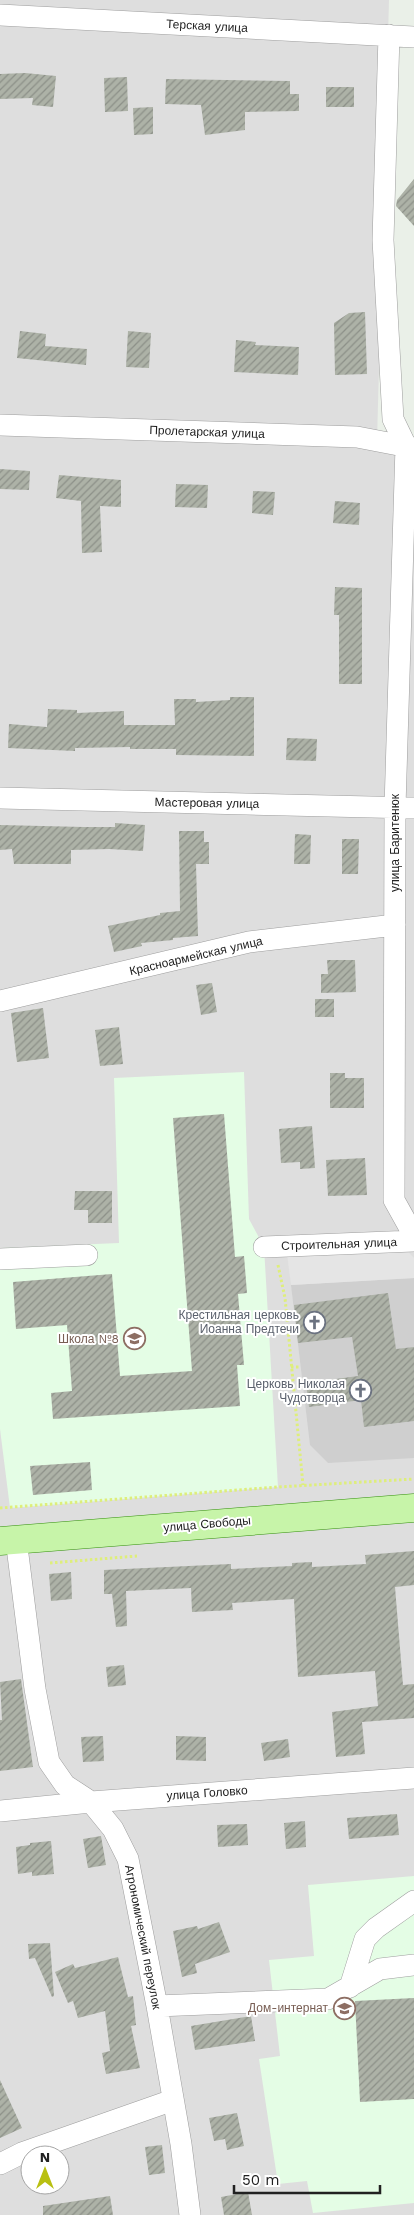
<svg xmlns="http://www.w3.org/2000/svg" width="414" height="2215" font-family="'Work Sans',sans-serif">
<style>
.residential{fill:#dedede;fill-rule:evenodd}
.education{fill:#e4fde5}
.religious{fill:#cfcfcf}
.parking{fill:#e5e5e5}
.building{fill:url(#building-hatch)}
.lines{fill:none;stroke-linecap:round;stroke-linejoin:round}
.minor-casing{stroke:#9e9e9e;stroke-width:22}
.major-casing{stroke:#34900d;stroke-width:29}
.path{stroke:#deee7b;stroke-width:3;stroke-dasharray:2.5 2.5;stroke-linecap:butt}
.minor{stroke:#fff;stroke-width:21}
.major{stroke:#c7f4a9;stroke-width:28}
.labels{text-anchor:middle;stroke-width:4;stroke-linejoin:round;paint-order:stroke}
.street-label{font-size:12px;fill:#212121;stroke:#fff}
.worship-label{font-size:12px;fill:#5b616d;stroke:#fff;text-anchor:end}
.education-label{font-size:12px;fill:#785e54;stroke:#fff;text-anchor:end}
</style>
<defs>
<pattern id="building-hatch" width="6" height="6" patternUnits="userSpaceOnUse" patternTransform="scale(1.25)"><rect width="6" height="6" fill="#adb2a7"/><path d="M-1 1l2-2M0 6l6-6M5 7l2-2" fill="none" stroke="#8c9088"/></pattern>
</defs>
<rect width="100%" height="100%" fill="#eaf0e8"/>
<!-- residential -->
<path class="residential" d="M0 0H389L377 441 414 448V2215H0ZM30 2155H60V2185H30Z"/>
<!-- education -->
<path class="education" d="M244 1072 249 1219 264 1247 278 1487 10 1508 0 1429V1248L119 1243 114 1078Z
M414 1876V2203L313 2213 307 2181 278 2184 259 2059 280 2056 269 1960 314 1956 308 1885Z"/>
<!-- religious -->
<path class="religious" d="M414 1278V1458L328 1463 310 1445 291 1285Z"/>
<!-- parking -->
<path class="parking" d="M399 1242 414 1258V1278L291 1285 286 1246Z"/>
<!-- building -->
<path class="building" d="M25 73 56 76 53 107 32 105 33 98 0 99V74Z
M127 77 128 111 105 112 104 78Z
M166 79 290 81V94H299V111L245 112V130L205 135 201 105 165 104Z
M326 87H354V107H326Z
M153 107V134L134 135 133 108Z
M414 179V226L396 206 397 200Z
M365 312 367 374 335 375 334 323 349 313Z
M20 331 46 334 45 346 87 349 86 365 17 358Z
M128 331 151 333 149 368 126 367Z
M236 340 256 342 255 345 299 347 298 375 234 372Z
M0 469 30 471 29 490 0 489Z
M59 475 121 480V507L100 506 102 552 82 553 81 501 56 498Z
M176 484 208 485 207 508 175 507Z
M253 491 275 492 273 515 252 513Z
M335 501 360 503 359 525 333 523Z
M335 587 362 588V684H339V615H334Z
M230 697H254V756L176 755V749H130V747L75 748V751L8 748 9 724 47 727 48 709 77 710V713L124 711V725H175L174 699H196V702L230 700Z
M287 738 317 739 316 761 286 760Z
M115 823 145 825 143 851 109 849 71 850V864H14L12 849 0 850V825L84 827H115Z
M179 831H204V842H209V864H196L198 936 173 938V940L141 943 142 946 114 952 108 926 160 915V913L180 911Z
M295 834 311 835 310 864H294Z
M342 839H359L358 874H342Z
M327 960H355L356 992 321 993V974H328Z
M212 983 217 1012 201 1015 196 985Z
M315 999H334V1017H315Z
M43 1008 49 1058 17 1062 11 1013Z
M119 1027 123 1064 100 1066 95 1030Z
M330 1073H345V1078H364V1108H330Z
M224 1114 235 1257 244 1256 247 1293 238 1294 244 1365H237L240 1406 53 1419 51 1393 72 1391 67 1325 16 1329 13 1282 112 1274 120 1376 192 1371 173 1118Z
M312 1126 315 1168 300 1169V1162L281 1163 279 1129Z
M365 1158 367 1195 328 1196 326 1160Z
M75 1191H112V1223H88V1210H74Z
M388 1293 396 1349 414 1347V1421L364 1427 361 1400 309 1407 306 1383 358 1376 352 1337 298 1343 294 1305Z
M90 1462 92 1490 33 1495 30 1466Z
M414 1551V1585L395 1587 403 1685 414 1684V1718L362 1722 365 1754 336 1757 332 1712 378 1706 375 1671 298 1677 294 1599 232 1603 233 1610 192 1612 191 1588 126 1591 127 1626 116 1627 112 1594H104V1570L231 1564V1569L292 1566V1563L312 1562V1567L366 1564 365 1555Z
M71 1572 72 1599 51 1601 49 1574Z
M124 1665 126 1685 108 1687 106 1667Z
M21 1679 33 1767 0 1771V1720H2L0 1682Z
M103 1736 104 1761 83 1762 81 1737Z
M176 1736 206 1737V1761L176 1760Z
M288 1739 290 1757 264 1761 261 1743Z
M397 1814 399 1835 349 1839 347 1818Z
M305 1821 306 1847 286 1849 284 1823Z
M247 1824 248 1845 218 1847 217 1825Z
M101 1836 106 1865 88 1868 83 1839Z
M51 1841 54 1874 32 1876V1872L18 1874 16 1847 30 1845V1843Z
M219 1922 230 1952 195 1964 197 1973 182 1977 173 1931 197 1926 198 1929Z
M50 1943 54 1996 52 1997 35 1958 29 1959 28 1944Z
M118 1957 128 1997 133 1996 136 2025 131 2026 140 2068 106 2074 102 2053 110 2051 105 2011 78 2018 73 2001 68 2003 55 1972 73 1964 75 1968Z
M414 1998V2099L360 2102 355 2001Z
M251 2016 255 2041 195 2050 191 2026Z
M0 2080 22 2128 0 2138Z
M237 2113 244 2146 227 2150 225 2139 214 2141 209 2118Z
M162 2145 165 2173 149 2175 145 2147Z
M248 2192 252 2215H224L221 2197Z
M110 2196 113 2215H43V2206Z"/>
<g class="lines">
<defs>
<path id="minor" d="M0 15 414 37
M389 35 383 240 393 419 406 446 395 807 394 1200 414 1236
M0 425 357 437 414 448
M0 798 414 808
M0 1001 249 942 395 925
M264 1247 414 1241
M0 1259 87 1255
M16 1539 35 1689 49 1762 65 1785 91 1802 113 1829 128 1859 157 2006 181 2144 190 2215
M0 1811 91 1802 414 1778
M350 1987 365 1939 376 1928 414 1901
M157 2006 328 1999 380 1969 414 1965
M0 2164 22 2153 173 2100"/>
<path id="major" d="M0 1541 414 1508"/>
</defs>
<!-- minor casing -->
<use href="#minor" class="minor-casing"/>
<!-- major casing -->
<use href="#major" class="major-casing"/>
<!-- path -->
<path class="path" d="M278 1265 285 1298 303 1485
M291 1367H301
M0 1508 278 1487 414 1479
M50 1563 137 1556"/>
<!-- minor -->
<use href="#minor" class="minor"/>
<!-- major -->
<use href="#major" class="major"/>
</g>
<!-- icons -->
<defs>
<symbol id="church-ring" viewBox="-11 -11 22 22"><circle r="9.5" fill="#fff" stroke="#6b7280" stroke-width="1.5"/><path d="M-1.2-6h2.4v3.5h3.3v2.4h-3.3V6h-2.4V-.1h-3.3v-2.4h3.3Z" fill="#6b7280"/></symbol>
<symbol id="school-ring" viewBox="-11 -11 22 22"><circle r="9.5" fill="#fff" stroke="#8d6e63" stroke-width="1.5"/><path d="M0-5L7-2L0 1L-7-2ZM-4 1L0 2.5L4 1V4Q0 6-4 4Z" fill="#8d6e63"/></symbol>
</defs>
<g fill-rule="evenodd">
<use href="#church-ring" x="302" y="1310" width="25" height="25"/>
<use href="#school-ring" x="122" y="1326" width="25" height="25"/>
<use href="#church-ring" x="348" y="1378" width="25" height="25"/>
<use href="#school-ring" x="332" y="1996" width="25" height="25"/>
</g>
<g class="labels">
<!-- street labels -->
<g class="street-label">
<text transform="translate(207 26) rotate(3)" y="4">Терская улица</text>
<text transform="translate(207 432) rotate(2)" y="4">Пролетарская улица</text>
<text transform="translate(207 803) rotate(1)" y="4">Мастеровая улица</text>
<text transform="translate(395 843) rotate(-90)" y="4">улица Баритенюк</text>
<text transform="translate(196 956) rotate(-13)" y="4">Красноармейская улица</text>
<text transform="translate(339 1244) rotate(-2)" y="4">Строительная улица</text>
<text transform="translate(207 1524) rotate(-5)" y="4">улица Свободы</text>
<text transform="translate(207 1793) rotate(-4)" y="4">улица Головко</text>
<text transform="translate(143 1937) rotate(79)" y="4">Агрономический переулок</text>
</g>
<!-- worship labels -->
<g class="worship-label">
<text x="299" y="1319">Крестильная церковь<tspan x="299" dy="14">Иоанна Предтечи</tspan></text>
<text x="345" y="1388">Церковь Николая<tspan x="345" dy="14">Чудотворца</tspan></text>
</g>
<!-- education labels -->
<g class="education-label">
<text x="119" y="1343">Школа №8</text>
<text x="328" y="2012">Дом-интернат</text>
</g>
</g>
<!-- north arrow -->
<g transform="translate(45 2170)"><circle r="24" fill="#ffffff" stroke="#a6a6a6"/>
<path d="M0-4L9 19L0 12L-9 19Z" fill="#b9c011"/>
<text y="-8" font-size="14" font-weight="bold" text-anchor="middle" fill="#212121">N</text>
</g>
<!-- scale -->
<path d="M234 2185v8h146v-8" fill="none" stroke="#212121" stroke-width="2.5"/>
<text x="242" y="2185" font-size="15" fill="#212121" stroke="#ffffff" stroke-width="4" paint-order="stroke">50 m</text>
</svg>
